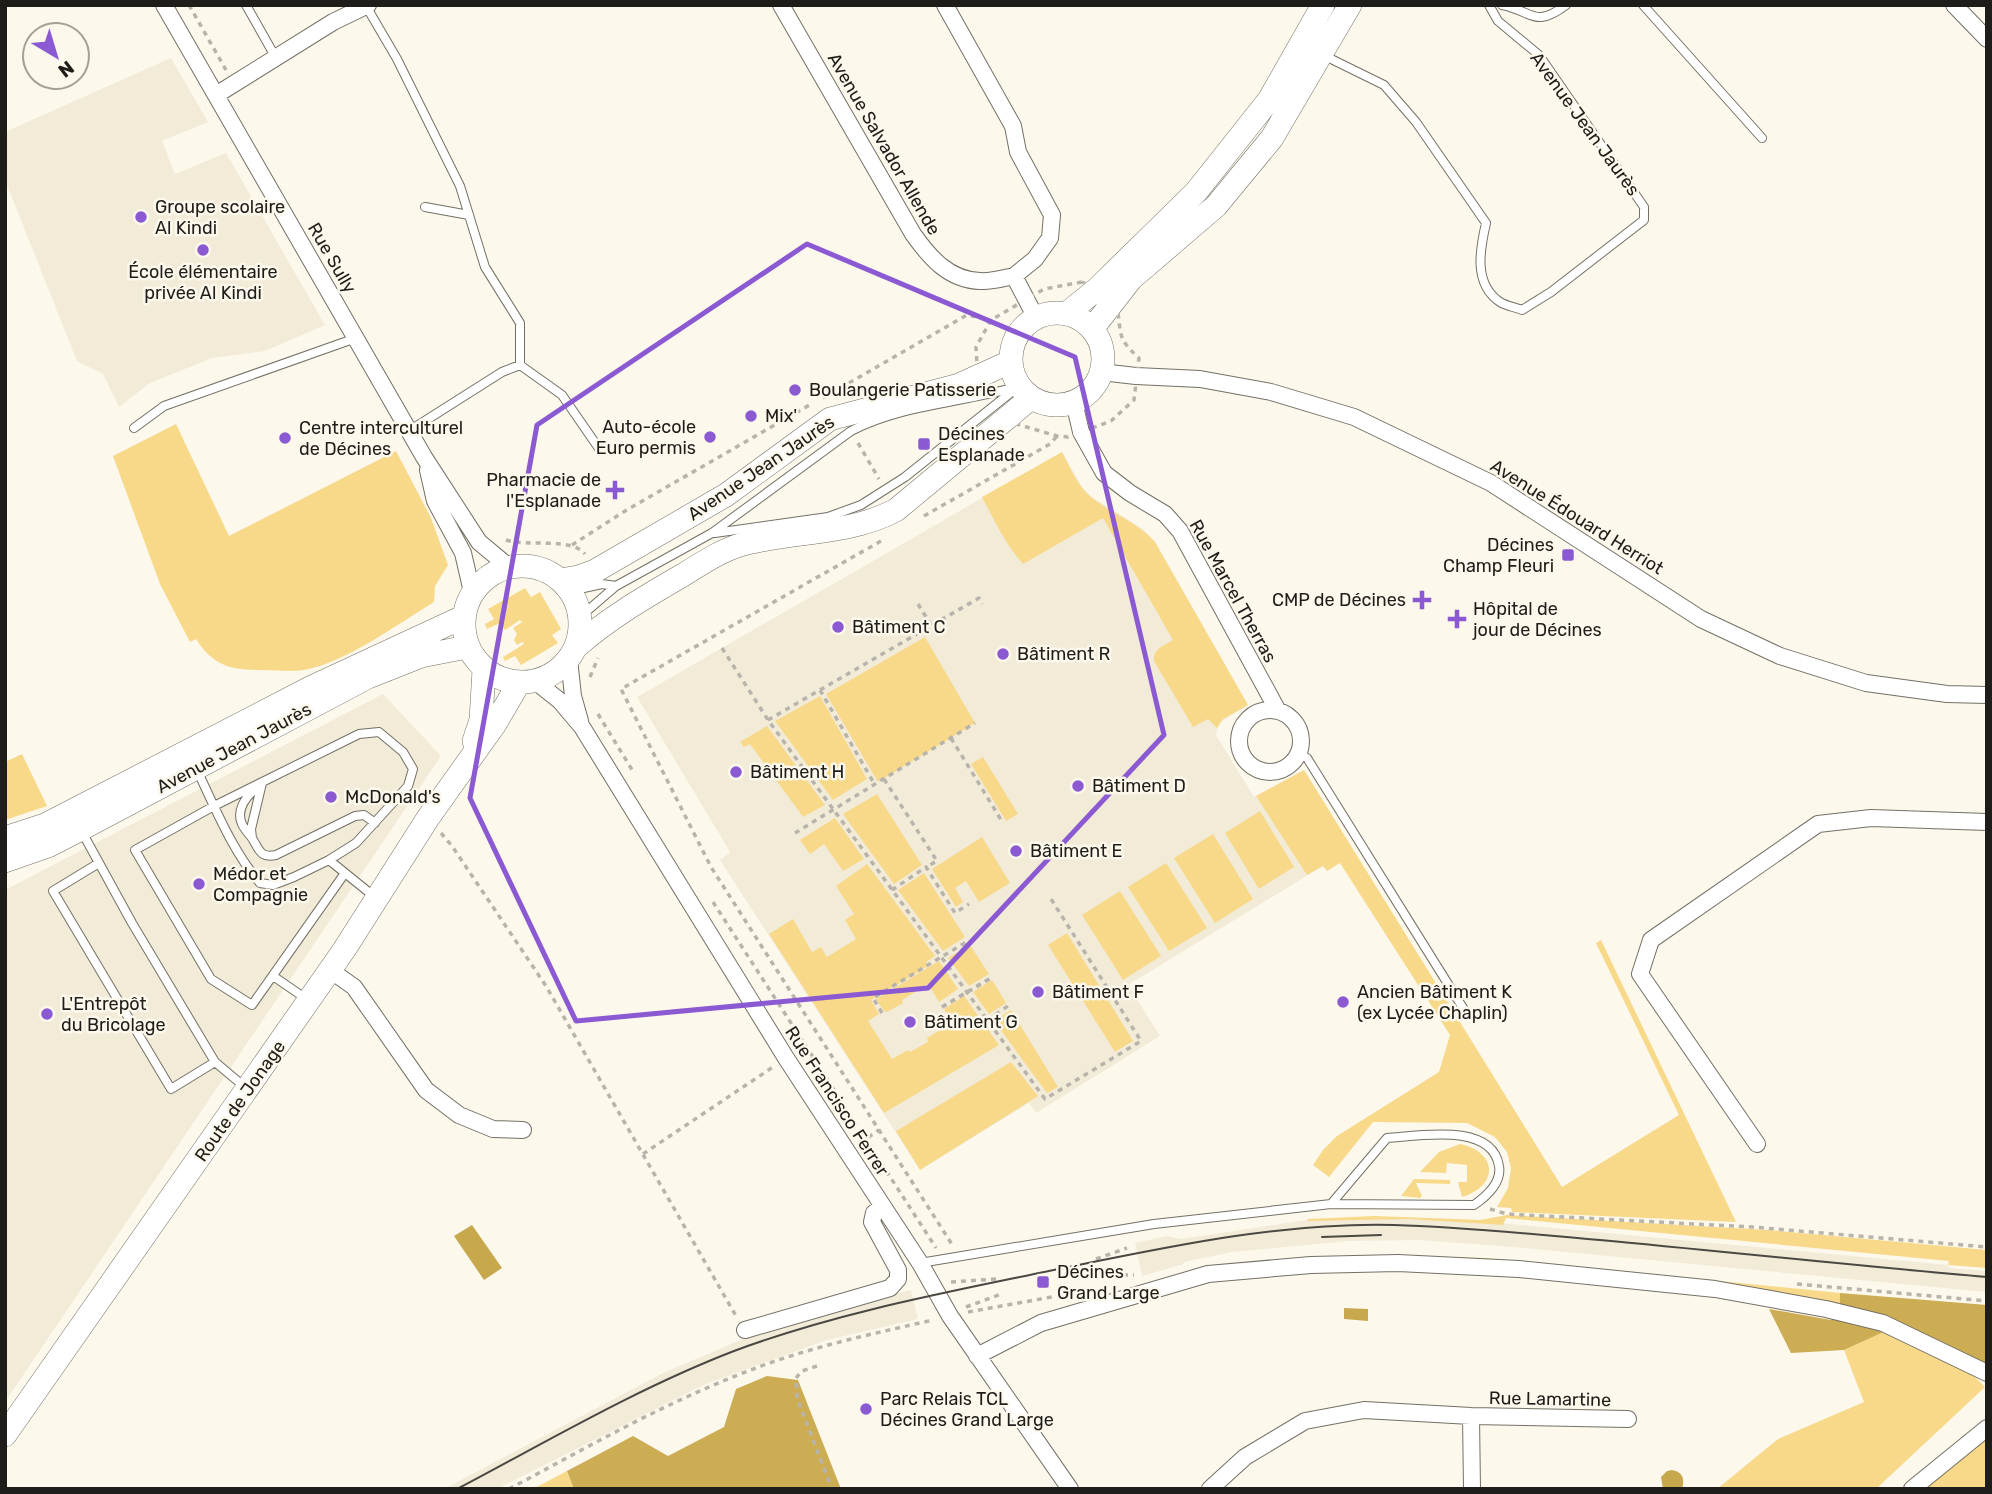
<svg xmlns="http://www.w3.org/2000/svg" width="1992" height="1494" font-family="Rubik,sans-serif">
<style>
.built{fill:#f2ebd8}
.green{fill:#f7d989}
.forest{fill:#cdad53}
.water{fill:#c7a84d}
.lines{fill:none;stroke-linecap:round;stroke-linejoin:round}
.service-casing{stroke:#747066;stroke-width:10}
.minor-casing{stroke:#747066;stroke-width:18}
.secondary-casing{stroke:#747066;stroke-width:24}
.path{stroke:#b8b4ab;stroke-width:3.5;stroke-dasharray:5 5;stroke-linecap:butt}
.service{stroke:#fff;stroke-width:8}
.minor{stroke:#fff;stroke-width:16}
.secondary{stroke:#fff;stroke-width:23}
.tram{stroke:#4a4842;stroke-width:2}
.path-bridge{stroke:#b8b4ab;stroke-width:3.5;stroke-dasharray:5 5;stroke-linecap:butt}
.marked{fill:none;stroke:#8b59d2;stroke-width:5;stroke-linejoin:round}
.poi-dot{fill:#8b59d2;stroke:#fcf8ec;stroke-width:2.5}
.labels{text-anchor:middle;stroke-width:5;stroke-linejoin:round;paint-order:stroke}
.street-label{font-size:18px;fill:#1f1d19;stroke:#fcf8ec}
.poi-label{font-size:18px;fill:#1f1d19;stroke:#fcf8ec;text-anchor:start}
</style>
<rect width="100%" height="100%" fill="#fcf8ec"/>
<!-- built -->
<path class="built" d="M171 58 208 122 162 141 175 174 226 153 325 325 265 351 212 358 150 383 119 407 103 374 77 361 5 180V132Z
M1062 452 1082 487 1092 497 1143 529 1155 542 1248 705 1219 723 1216 735 1254 797 1304 770 1352 848 1128 985 1160 1036 1036 1113 1029 1103 920 1170 720 860 730 852 637 697Z
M383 694 441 756 5 1402V890Z
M1376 1217 1458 1219 1948 1265 1949 1268 1987 1271V1292L1513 1247 1419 1240 1348 1241 1232 1252 1184 1262V1264L1142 1276 1135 1243 1167 1236 1181 1239 1307 1220Z
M911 1290 918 1319 827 1340 703 1385 497 1489H444L663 1373 743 1339 823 1312Z"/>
<!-- green -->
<path class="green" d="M176 424 229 536 396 451 431 518 448 565 435 586 434 602C398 624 345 663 304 670 290 672 275 670 261 670 231 670 213 666 196 639L190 642 160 584 113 456Z
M1062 452C1070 467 1078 487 1092 498 1113 514 1137 522 1155 542L1248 705 1223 719 1217 728 1208 719 1193 727 1154 661C1153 648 1164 646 1173 640L1103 518 1023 564C1006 545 994 520 982 497Z
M525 588 531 597 540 592 561 629 552 635 558 643 521 665 515 656 505 661 503 657 524 644 522 642 517 645 514 640 517 634 513 628 522 622 520 620 505 630 500 623 487 629 485 624 494 619 488 609Z
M925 637 975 723 878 782 826 694Z
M820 696 867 779 833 800 775 721Z
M767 726 825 805 803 817 750 744 744 747 740 742Z
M22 754 47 806 5 820V762Z
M983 757 1018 814 1006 821 971 764Z
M1304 770 1562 1187 1679 1115 1596 943 1601 940 1736 1222 1512 1212 1511 1208 1497 1207 1508 1188 1511 1168 1507 1152 1495 1137 1467 1123 1373 1122 1329 1177 1313 1165 1323 1150 1337 1136 1439 1072 1450 1035 1340 863 1327 871 1323 866 1307 875 1256 796Z
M877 794 922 865 894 884 843 814Z
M1260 811 1294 867 1259 889 1225 833Z
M835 818 864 859 843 871 824 844 810 854 800 840Z
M1213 834 1253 899 1215 923 1174 858Z
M982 837 1010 883 979 902 966 881 955 888 963 902 956 907 932 869Z
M1166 863 1207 928 1169 951 1128 887Z
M867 864 935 956 926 962 928 966 871 1000 879 1014 868 1021 892 1059 908 1050 910 1052 928 1042 927 1038 952 1023 944 1009 964 996 999 1045 884 1113 769 934 793 919 812 952 821 947 827 957 856 939 845 920 854 914 836 886Z
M924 873 965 937 943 951 898 890Z
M1120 891 1161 956 1123 980 1082 915Z
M1067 933 1133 1041 1115 1052 1048 945Z
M970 945 989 974 969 986 948 958Z
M939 961 958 989 939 1002 928 984 902 1000 903 1003 887 1012 884 1011 876 999Z
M992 980 1006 1003 989 1014 973 992Z
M1011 1010 1058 1087 1047 1093 994 1021Z
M1011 1062 1038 1096 920 1170 896 1131Z
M1460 1144C1498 1152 1499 1186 1462 1197L1458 1182H1467V1165L1447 1163 1446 1173 1420 1172 1439 1152Z
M1414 1179 1450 1180V1184L1416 1183 1422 1196 1420 1198 1401 1196Z
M1507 1215 1768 1230 1987 1250V1268L1948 1265 1949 1261 1506 1218 1503 1225 1409 1219 1307 1221 1308 1219 1375 1216 1480 1220Z
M1375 1255 1486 1258 1840 1293V1305L1548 1268H1206L1302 1257Z
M1888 1330 1970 1372 1985 1387 1876 1489H1717L1778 1439 1864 1402 1844 1350Z
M1987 1434V1489H1922Z
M567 1471 574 1489H533Z"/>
<!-- forest -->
<path class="forest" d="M1840 1293 1987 1305V1366L1888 1330 1844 1350 1791 1353 1769 1309 1831 1320 1840 1305Z
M767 1376 798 1380 841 1489H574L567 1471 633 1436 668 1456 724 1427 736 1389Z"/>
<!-- water -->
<path class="water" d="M472 1225 502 1268 484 1280 454 1236Z
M1344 1308 1368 1309V1321L1344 1319Z
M1672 1470C1683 1472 1685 1479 1682 1489H1663L1661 1477 1667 1471Z"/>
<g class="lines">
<defs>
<path id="service" d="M246 5 276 58
M1502 5C1533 11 1534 29 1566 5
M1643 5 1762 138
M366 6 397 59 460 186 485 267 520 323V365
M1323 55 1384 85 1416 122 1486 223C1480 249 1473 284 1500 302 1506 306 1515 307 1522 310L1551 292 1644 220V207L1539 55 1498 21 1489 5
M425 207 469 215
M134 428 164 406 356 338
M409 431 502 372 520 365 562 395 600 450
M715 533 828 517 861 505 905 477 1014 390
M570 591 602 584 616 586
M580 617 616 586 712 533 851 431C903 404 964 403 1019 386
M1298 753 1307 758 1463 1008
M197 770C215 808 233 852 260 883L273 885 294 877 329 860 356 843 408 786 413 769 403 752 379 732 359 734 214 806 135 850 211 979 252 1005 345 873
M255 789C245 798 236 811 242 824 244 829 249 834 252 838 260 851 260 858 276 855L355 816 364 815 375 823
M82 832 132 923 215 1062 246 1088
M252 838 251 829 262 783
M329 860 376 898
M99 863 53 891 171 1089 215 1062
M273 976 308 1000
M920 1263 1154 1224 1331 1204 1474 1205C1487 1196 1502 1183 1499 1166 1492 1122 1419 1136 1387 1138L1331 1204"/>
<path id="minor" d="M164 5 424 457 479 542 509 567
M781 5 913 234C930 258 949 280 980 281 991 282 1004 278 1014 276L1036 318
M945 5 1013 126 1018 152 1052 215 1050 238 1035 259 1014 276
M1954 5 1987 39
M216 95 333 22 368 5
M1101 372 1136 376 1200 379 1271 392 1354 417 1491 483 1701 619 1780 656 1866 683 1947 694 1987 695
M1074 402 1081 432 1104 473 1130 493 1165 514 1180 531 1278 711
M428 470 435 501 463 553 472 592
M569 659 573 696 580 721
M535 681 560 701 582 727 786 1058 920 1263 950 1316 1070 1489
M1239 741a31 31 0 1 1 62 0a31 31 0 1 1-62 0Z
M330 970 354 987 426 1090 459 1115 493 1129 523 1130
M1757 1144 1640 974 1651 940 1818 824 1871 818 1987 822
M745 1330 890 1288 898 1279V1270L872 1222 874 1213 882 1207
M977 1356 1041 1323 1208 1274 1311 1265 1398 1263 1519 1269 1715 1289 1826 1309 1883 1323 1987 1373
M1471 1416 1472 1489
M1210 1489 1245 1457 1305 1421 1364 1410 1471 1416 1628 1419
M1912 1489 1987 1428"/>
<path id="secondary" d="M1011 359a46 46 0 1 1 92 0a46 46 0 1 1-92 0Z
M1066 314 1097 289 1196 192 1269 100 1323 5
M1092 329 1131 279 1216 206 1272 138 1350 5
M464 624a58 58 0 1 1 116 0a58 58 0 1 1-116 0Z
M560 580 578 577 595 571 726 495 830 419 959 385 1010 362
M576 647C609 618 645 597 683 575 701 564 720 551 740 545 792 530 847 536 896 510L1031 398
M474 741 481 720 484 670
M5 838 45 825 310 688 463 617
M5 861 48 846 81 829 368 677 421 656 467 647
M5 1435 344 950 428 818 495 724 519 683"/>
</defs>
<!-- service casing -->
<use href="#service" class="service-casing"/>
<!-- minor casing -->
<use href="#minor" class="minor-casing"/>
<!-- secondary casing -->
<use href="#secondary" class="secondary-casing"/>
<!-- path -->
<path class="path" d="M189 5 226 70
M1082 282 1097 289 1117 307C1122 335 1116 337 1139 358L1134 400 1111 421 1068 437 1057 436 1013 423 997 404 977 365 976 347 991 320 1044 289Z
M823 398 967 315 991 320
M858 443 879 479
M924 516 1050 444 1057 436
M506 540C528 547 572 537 585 554
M881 541 621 689 711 867 953 1246
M572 545 625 511 813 403
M918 604 931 625
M722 648 768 720 1045 1099 1141 1041 1051 899
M590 677 598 658
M820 690 875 785
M598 714 634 773
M768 720 979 598 982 604
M951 738 1003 823
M884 779 937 861 926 867
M441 833 452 846 546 986 736 1316
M795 833 975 723
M892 890 926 867 955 913 969 904
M713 902 936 1248
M942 1007 991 978
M882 1013 873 998 968 941
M987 1020 1008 1006
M860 1143 879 1130
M643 1154 773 1067
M1490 1209 1507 1214 1752 1227 1987 1247
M1096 1259 1127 1248
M1103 1275H1134
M951 1282 996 1279
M1797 1284 1987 1301
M966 1307 1001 1294
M968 1312 1074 1293
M817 1366 802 1371 796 1378 797 1398 832 1489
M509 1489C584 1449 659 1406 738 1375 801 1349 867 1335 933 1320"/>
<!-- service -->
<use href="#service" class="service"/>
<!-- minor -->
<use href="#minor" class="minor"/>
<!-- secondary -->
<use href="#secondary" class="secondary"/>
<!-- tram -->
<path class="tram" d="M1322 1237 1381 1235
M457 1489C548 1441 638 1388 734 1351 836 1313 943 1293 1049 1271 1162 1248 1278 1222 1394 1225 1463 1227 1531 1234 1600 1240 1729 1252 1858 1266 1987 1277"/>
<!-- path-bridge -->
<path class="path-bridge" d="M942 1007 991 978"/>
</g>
<!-- marked area -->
<path class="marked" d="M807 244 1075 357 1164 735 928 988 576 1021 470 798 537 425Z"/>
<!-- markers -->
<g class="poi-dot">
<circle cx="141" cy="217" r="7"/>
<circle cx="203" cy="250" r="7"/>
<circle cx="795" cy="390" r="7"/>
<circle cx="751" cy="416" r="7"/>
<circle cx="710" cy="437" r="7"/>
<circle cx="285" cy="438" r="7"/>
<rect x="917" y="437" width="14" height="14" rx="3.5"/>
<path d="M611.5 479.5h7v7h7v7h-7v7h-7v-7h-7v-7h7z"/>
<rect x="1561" y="548" width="14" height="14" rx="3.5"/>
<path d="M1418.5 589.5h7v7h7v7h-7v7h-7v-7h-7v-7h7z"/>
<path d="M1453.5 608.5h7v7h7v7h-7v7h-7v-7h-7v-7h7z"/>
<circle cx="838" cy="627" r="7"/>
<circle cx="1003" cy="654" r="7"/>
<circle cx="736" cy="772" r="7"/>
<circle cx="1078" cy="786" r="7"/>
<circle cx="331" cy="797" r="7"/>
<circle cx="1016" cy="851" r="7"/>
<circle cx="199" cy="884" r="7"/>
<circle cx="1038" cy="992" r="7"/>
<circle cx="1343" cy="1002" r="7"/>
<circle cx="47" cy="1014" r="7"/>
<circle cx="910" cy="1022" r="7"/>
<rect x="1036" y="1275" width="14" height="14" rx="3.5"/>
<circle cx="866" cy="1409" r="7"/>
</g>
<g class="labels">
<!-- street labels -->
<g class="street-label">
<text transform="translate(1585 124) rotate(54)" y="6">Avenue Jean Jaurès</text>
<text transform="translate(884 144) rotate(60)" y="6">Avenue Salvador Allende</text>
<text transform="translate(332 258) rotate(60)" y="6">Rue Sully</text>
<text transform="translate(761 468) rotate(-34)" y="6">Avenue Jean Jaurès</text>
<text transform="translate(1577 517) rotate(32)" y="6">Avenue Édouard Herriot</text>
<text transform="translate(1233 591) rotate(61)" y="6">Rue Marcel Therras</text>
<text transform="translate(234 748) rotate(-28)" y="6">Avenue Jean Jaurès</text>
<text transform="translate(240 1101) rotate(-55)" y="6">Route de Jonage</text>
<text transform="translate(837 1101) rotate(57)" y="6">Rue Francisco Ferrer</text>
<text transform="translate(1550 1399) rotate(1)" y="6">Rue Lamartine</text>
</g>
<!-- poi labels -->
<g class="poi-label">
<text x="155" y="213">Groupe scolaire<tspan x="155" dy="21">Al Kindi</tspan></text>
<text x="203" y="278" text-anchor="middle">École élémentaire<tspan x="203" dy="21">privée Al Kindi</tspan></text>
<text x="809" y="396">Boulangerie Patisserie</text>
<text x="765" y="422">Mix'</text>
<text x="696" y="433" text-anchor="end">Auto-école<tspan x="696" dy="21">Euro permis</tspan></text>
<text x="299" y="434">Centre interculturel<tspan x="299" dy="21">de Décines</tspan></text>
<text x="938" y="440">Décines<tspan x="938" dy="21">Esplanade</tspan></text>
<text x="601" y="486" text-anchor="end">Pharmacie de<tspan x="601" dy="21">l'Esplanade</tspan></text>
<text x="1554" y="551" text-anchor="end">Décines<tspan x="1554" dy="21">Champ Fleuri</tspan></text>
<text x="1406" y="606" text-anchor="end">CMP de Décines</text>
<text x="1473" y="615">Hôpital de<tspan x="1473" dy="21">jour de Décines</tspan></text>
<text x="852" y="633">Bâtiment C</text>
<text x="1017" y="660">Bâtiment R</text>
<text x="750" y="778">Bâtiment H</text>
<text x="1092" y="792">Bâtiment D</text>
<text x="345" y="803">McDonald's</text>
<text x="1030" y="857">Bâtiment E</text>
<text x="213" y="880">Médor et<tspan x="213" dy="21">Compagnie</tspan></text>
<text x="1052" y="998">Bâtiment F</text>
<text x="1357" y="998">Ancien Bâtiment K<tspan x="1357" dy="21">(ex Lycée Chaplin)</tspan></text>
<text x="61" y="1010">L'Entrepôt<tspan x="61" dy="21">du Bricolage</tspan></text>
<text x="924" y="1028">Bâtiment G</text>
<text x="1057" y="1278">Décines<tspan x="1057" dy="21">Grand Large</tspan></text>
<text x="880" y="1405">Parc Relais TCL<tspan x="880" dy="21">Décines Grand Large</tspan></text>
</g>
</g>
<!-- border -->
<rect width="1992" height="1494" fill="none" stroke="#1f1d19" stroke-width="14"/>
<!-- north arrow -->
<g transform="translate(56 56) rotate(142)"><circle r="33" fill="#fcf8ec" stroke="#a4a098" stroke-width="2"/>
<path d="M0-5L12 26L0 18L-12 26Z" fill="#8b59d2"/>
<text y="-10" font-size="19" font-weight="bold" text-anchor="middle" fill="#1f1d19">N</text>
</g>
</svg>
